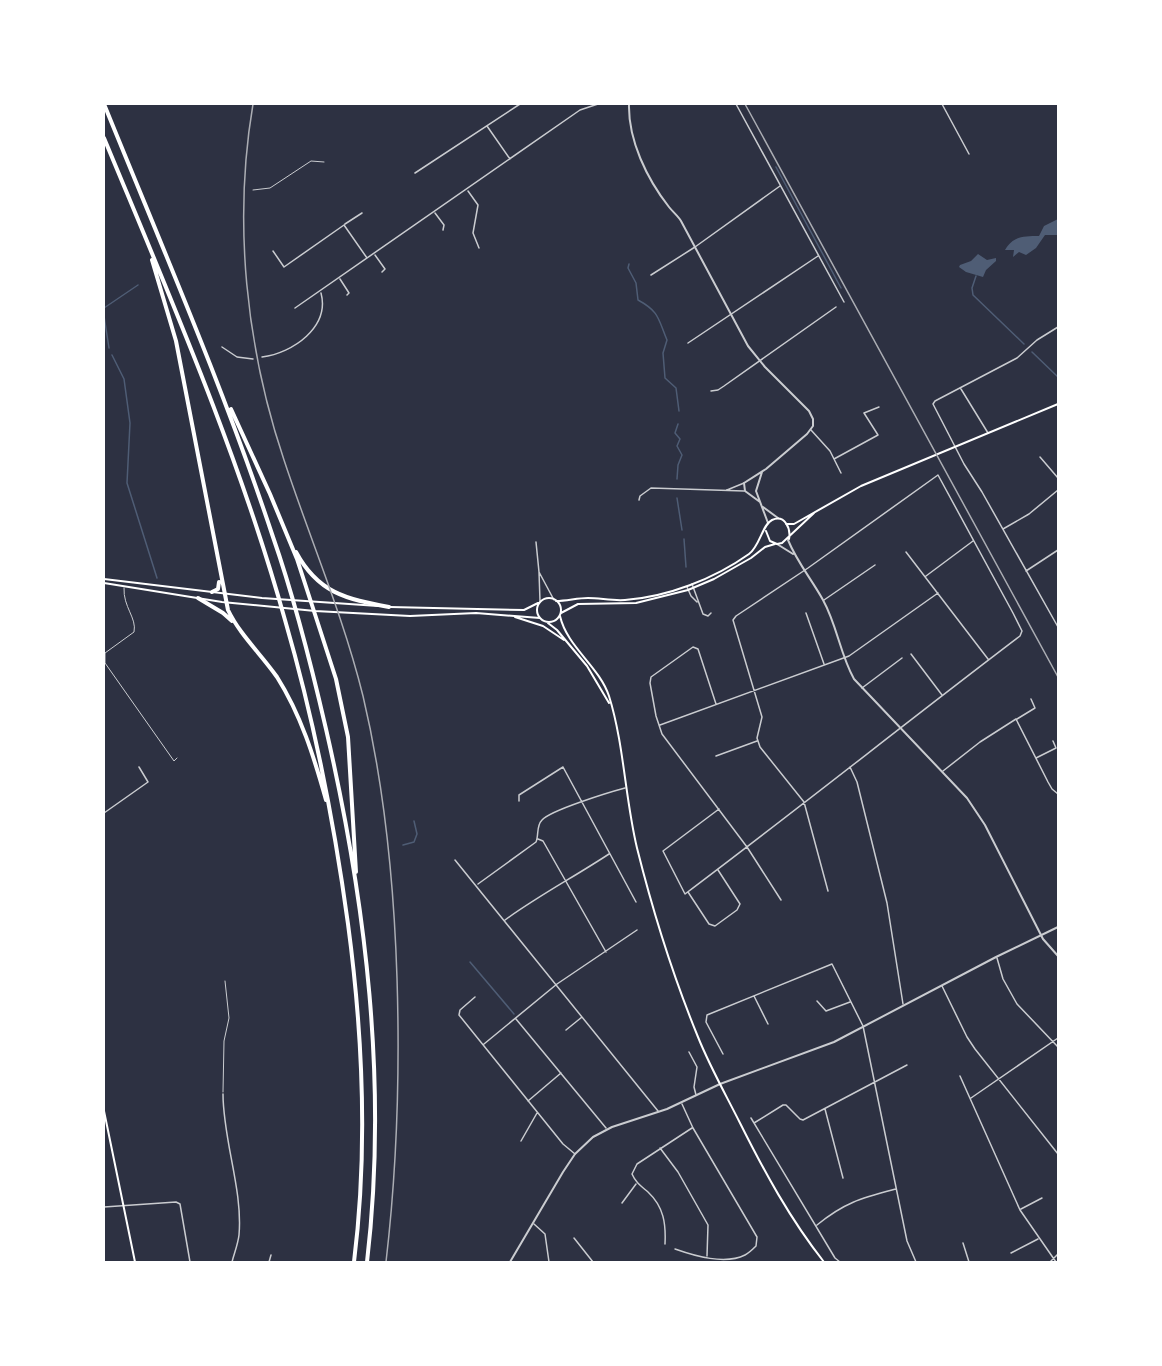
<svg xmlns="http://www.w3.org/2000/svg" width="1162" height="1366" font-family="Signika,sans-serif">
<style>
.water{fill:#4f5d75}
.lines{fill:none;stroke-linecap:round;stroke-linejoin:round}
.stream{stroke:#4f5d75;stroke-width:1.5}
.service{stroke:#caccd0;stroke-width:1}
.minor{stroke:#caccd0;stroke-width:1.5}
.tertiary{stroke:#caccd0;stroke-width:2}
.secondary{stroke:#fff;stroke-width:2}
.motorway{stroke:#fff;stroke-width:4}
.rail{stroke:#abadb3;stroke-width:1.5}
</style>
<rect width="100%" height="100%" fill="#2d3142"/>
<!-- water -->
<path class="water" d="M1058 219V235H1045L1036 248 1026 255 1019 252 1013 257 1014 250H1005C1013 236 1024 236 1039 236L1044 226Z
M978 254 987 260 996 258V261L986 270 983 277 966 272 959 267 960 265 971 261Z"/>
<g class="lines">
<!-- stream -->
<path class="stream" d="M776 167 841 288
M629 264 628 268 636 283 638 300C660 312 658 319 667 340L663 353 665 378 676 388 679 411
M976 276 972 288 973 295 1024 344
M104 308 138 285
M104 316 109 348
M1032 352 1058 377
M112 355 124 379 130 423 127 483 157 578
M677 479 678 465 682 455 677 446 680 439 675 433 678 424
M677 498 682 530
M684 539 686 567
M403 845 414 842 417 834 414 821
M470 962 514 1014"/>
<!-- service -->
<path class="service" d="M253 190 270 188 311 161 324 162
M124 588C123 607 137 618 134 632L105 653V663L174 761 177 758
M223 1092 224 1041 229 1018 225 981"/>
<!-- minor -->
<path class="minor" d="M736 104 844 302
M942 104 969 154
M487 126 510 159
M415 173 520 104
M468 191 478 205 473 233 479 248
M435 213 444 225 443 230
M345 224 362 213
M273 251 284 267 344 225 367 258
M375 255 385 269 382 272
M651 275 695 247 780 186
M340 279 349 293 347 295
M295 308 580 110 598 104
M1058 327 1037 340 1017 358 935 401 933 404 964 464 982 492 1058 627
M688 343 818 256
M222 347 237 357 253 359
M262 357C293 353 330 327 321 293
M961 389 988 433
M711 391 718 390 724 386 836 307
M811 430 830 451 841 473
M1040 457 1058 478
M834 459 878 435 864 413 879 407
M727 490 744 483
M639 500 640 496 651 488 744 491
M1003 529 1029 514 1058 490
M536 542 539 572 554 600
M906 552 988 659
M1026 571 1058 550
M539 572 540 601
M926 576 973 541
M692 584 703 614 708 616 711 613
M687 587 691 596 697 602
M824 600 875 565
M806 613 824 664
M911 654 942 695
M862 688 902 658
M716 704 698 649 693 647 651 677 650 683 656 716 662 734 747 847 781 900
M1017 719 1035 708 1031 699
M660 725 849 656 938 593
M716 756 757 741
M1036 758 1056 748 1053 741
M850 767 857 782 887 903 903 1004
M943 771 980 742 1016 719 1048 782 1052 789 1058 794
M519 801V795L563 767 636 902
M719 809 663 851 685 894C798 809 908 721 1020 636L1022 631 1013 613 938 475 808 568 736 616 733 620 762 717 757 738 760 747 804 802 828 891
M104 813 148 782 139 767
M538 839 543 841 606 952
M455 860 658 1111
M478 884 536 842C539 835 536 826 542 820 551 810 610 792 625 788
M688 892 709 924 715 926 737 910 740 904 718 870
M505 920C538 896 574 877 609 854
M997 958 1003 979 1017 1004 1058 1047
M942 986 967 1037 975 1049 1058 1154
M754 996 768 1024
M475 997 460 1010 459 1015 563 1144 575 1154
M817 1001 826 1011 850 1002
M516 1019 606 1128
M566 1030 582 1017
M484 1044 557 984 637 930
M689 1052 697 1067 694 1087 696 1095
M723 1054 706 1022 707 1015 832 964 863 1026 907 1241 916 1262
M960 1076 1020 1210 1056 1262
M223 1094C223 1140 243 1190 239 1235 238 1244 234 1254 232 1262
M971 1098 1058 1038
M528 1101 561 1073
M825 1109 843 1178
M751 1118 835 1258 840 1262
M754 1123 783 1105H786L800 1119 803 1120 907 1065
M521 1141 537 1113
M660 1148 678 1172 708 1225 707 1256
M622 1203 636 1184
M104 1207 176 1202 180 1204 190 1262
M1021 1209 1042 1198
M534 1224 545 1234 549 1262
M817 1225C845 1202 862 1198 896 1189
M574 1238 593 1262
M963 1243 969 1262
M665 1244C666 1224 664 1207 648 1192 641 1186 636 1183 632 1174L637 1164 692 1128
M675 1249C695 1256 725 1265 745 1255 749 1253 753 1249 756 1246L757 1237 693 1128 682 1104
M1011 1253 1038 1239
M269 1262 271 1255
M1050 1262 1058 1254"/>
<!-- tertiary -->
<path class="tertiary" d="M629 104C628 140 647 179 669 207 673 212 678 216 681 221L748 346 765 367 809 411 813 419V426L807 434 766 469 744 483 745 491 760 502
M762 472 756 491 768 523
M763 507 778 518
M788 540C797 562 812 580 823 600 837 625 840 654 854 679L967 798 985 825 1043 939 1058 956
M777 544 793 554
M510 1262 563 1172 575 1154 593 1137 612 1127 667 1109 720 1084 834 1042 996 957 1058 927"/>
<!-- secondary -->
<path class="secondary" d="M786 524H794L861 486 1058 404
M766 531 770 541 777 544 782 543 814 513
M104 579 262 598 378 606
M104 583 222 602 315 611 410 616 476 613 540 618
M537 610a12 12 0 1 1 24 0a12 12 0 1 1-24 0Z
M556 601C567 601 577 598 588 598 600 598 612 601 625 600 667 597 714 579 749 554 760 546 762 525 772 520 785 514 791 529 789 539
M390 607 524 610 538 603
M561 613 578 604 636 603 688 590 714 579 751 558 765 547 775 544
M560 616C567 647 599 666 609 696 624 744 625 798 637 848 653 912 673 976 698 1037 710 1067 726 1095 740 1123 764 1171 790 1219 824 1262
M515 617 543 626 564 640
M548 623 557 630 587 666 609 703
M104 1111 135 1262"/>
<!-- motorway -->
<path class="motorway" d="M104 104C162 247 224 389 273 537 295 600 311 664 326 729 366 903 388 1084 367 1262
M104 138C170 297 239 455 285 620 314 720 334 821 348 924 363 1036 368 1150 354 1262
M152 260 176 341 228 610C240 635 261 654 277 677 301 715 314 757 326 800
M231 409 270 494 297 559 336 679 348 737 356 872
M296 552C318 593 346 599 389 607
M212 592 218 589 219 582
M198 598 223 613 232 621"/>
<!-- rail -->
<path class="rail" d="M253 104C233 222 246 347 284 460 310 539 343 615 363 696 385 789 394 884 397 978 400 1073 397 1168 386 1262
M745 104 1058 677"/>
</g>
<!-- border -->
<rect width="1162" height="1366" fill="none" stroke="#ffffff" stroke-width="210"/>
</svg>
